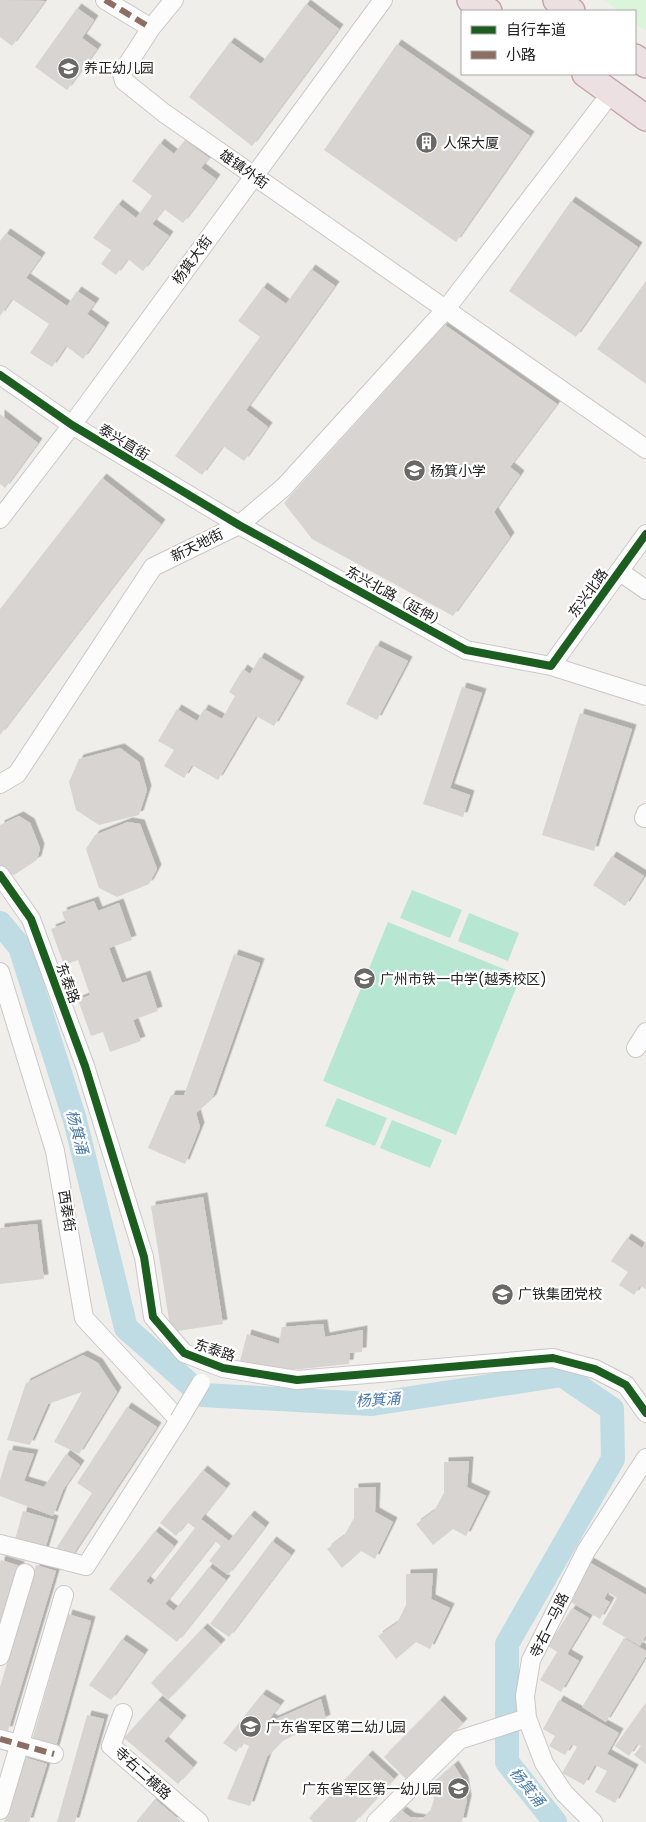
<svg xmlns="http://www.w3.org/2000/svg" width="646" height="1822" font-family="Poppins,'Noto Sans SC',sans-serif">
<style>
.park{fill:#daf5da}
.pitch{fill:#b7e6d2}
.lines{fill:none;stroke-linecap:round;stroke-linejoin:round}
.river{stroke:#bfdbe3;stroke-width:24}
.building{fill:#d7d4d2;filter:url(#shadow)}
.minor-casing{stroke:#c9c8c7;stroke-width:20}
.highway-casing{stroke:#c5a2ac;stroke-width:28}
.minor{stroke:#fdfcfc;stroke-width:18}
.highway{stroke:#ece0e2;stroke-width:25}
.minor-bridge-casing{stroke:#c9c8c7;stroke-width:20;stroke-linecap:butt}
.minor-bridge{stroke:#fdfcfc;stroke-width:18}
.quiet{stroke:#8d6e63;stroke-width:6;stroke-dasharray:12 6;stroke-linecap:butt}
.cycleway-casing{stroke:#fff;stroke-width:11}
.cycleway{stroke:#1b5e20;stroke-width:8}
.labels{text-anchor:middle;stroke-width:4.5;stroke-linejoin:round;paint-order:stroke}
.poi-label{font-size:14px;fill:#222;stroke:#fff;text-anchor:start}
.street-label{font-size:14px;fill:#222;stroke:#fff}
.water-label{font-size:15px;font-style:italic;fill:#4a7aab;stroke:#fff}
</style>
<defs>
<filter id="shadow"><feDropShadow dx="4.5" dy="-4.5" stdDeviation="0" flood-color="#0004"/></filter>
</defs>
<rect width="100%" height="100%" fill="#f0eeeb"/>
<!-- park -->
<path class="park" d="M604 0H646V31L635 23V11H619Z"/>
<!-- pitch -->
<path class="pitch" d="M412 890 462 910 450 938 400 918Z
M469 913 519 933 508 961 458 941Z
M388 922 521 976 456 1135 323 1081Z
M337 1098 387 1118 375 1146 325 1126Z
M392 1120 442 1140 430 1168 380 1148Z"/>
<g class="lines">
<!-- river -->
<path class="river" d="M0 923 20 947 75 1120 126 1328 202 1395 372 1404 562 1375 612 1409 613 1459 507 1644V1762L555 1822"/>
</g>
<!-- building -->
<path class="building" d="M0 0 45 1 12 46 0 37Z
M306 4 339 29 252 146 189 97 230 42 261 64Z
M77 8 94 20 82 38 97 49 67 90 35 67Z
M397 44 530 136 456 242 324 150Z
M185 140 209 158 201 168 216 179 183 223 164 209 152 224 169 236 143 271 128 259 116 275 101 264 111 250 93 238 118 204 136 218 152 196 132 181 160 143 174 154Z
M571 201 638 247 576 337 509 291Z
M6 233 41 257 26 278 67 306 77 291 95 303 87 314 105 327 83 359 66 346 52 367 30 353 49 324 12 299 0 316V241Z
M311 269 335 286 246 410 268 427 244 461 223 446 202 475 175 456 260 337 238 321 263 287 286 304Z
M646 281V384L597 349Z
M445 325 557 404 510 467 520 475 494 512 510 537 453 616 312 539 284 503Z
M0 414 38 443 5 488 0 484Z
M102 478 161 524 0 735V609Z
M376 645 408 661 377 720 346 704Z
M260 657 300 681 274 726 256 716 218 780 192 765 184 778 164 766 174 750 158 741 177 709 197 721 204 709 222 719 235 696 229 692 243 669 250 674Z
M462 687 482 693 450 788 470 795 463 817 423 804Z
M580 713 632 729 594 851 542 835Z
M120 748 139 762 147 790 139 815 99 825 76 810 69 782 79 759Z
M19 816 30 823 40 848 37 860 14 875 2 871 0 867V825Z
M128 822 140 824 157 869 149 884 117 897 99 888 86 849 95 835Z
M612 856 644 876 625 906 593 885Z
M94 901 98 911 119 903 132 940 109 948 122 983 146 975 158 1011 133 1020 141 1041 110 1052 103 1032 91 1036 78 1000 90 995 78 960 64 965 51 929 66 923 62 912Z
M234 954 260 963 212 1099 196 1113 200 1127 185 1164 148 1148 171 1095H184Z
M203 1197 223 1324 171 1332 151 1206Z
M37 1224 44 1279 0 1284V1228Z
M627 1238 642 1248 646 1241V1289L640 1286 634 1295 619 1285 628 1272 611 1261Z
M323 1324 325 1337 363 1330 362 1352 350 1353 349 1364 281 1371 240 1361 247 1334 279 1344 282 1327Z
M83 1355 98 1363 117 1392 79 1454 54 1442 82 1392 48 1404 30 1445 7 1440 26 1383Z
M127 1407 157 1427 70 1559 55 1550 92 1493 77 1483Z
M9 1450 34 1454 24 1481 44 1487 66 1454 80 1465 63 1490 53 1516 0 1496V1480Z
M469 1461 467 1487 486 1496 466 1536 453 1529 433 1545 416 1524 434 1511 444 1493V1462Z
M203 1470 226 1488 201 1519 229 1541 250 1515 265 1527 228 1575 209 1561 221 1546 215 1541 165 1604 174 1611 209 1567 226 1580 177 1642 109 1589 155 1531 174 1546 146 1581 151 1585 195 1528 187 1522 176 1536 160 1523Z
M376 1487 375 1512 393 1522 375 1559 361 1551 342 1568 327 1549 344 1536 354 1518V1488Z
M23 1511 54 1520 44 1552 14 1543Z
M272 1541 291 1555 229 1637 210 1624Z
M1 1560 20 1566 0 1631V1563Z
M589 1562 646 1595V1635L640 1646 602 1624 617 1598 608 1592 604 1599 610 1602 600 1619 567 1600Z
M36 1565 56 1571 8 1731 0 1729V1687Z
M433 1573 431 1599 450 1608 430 1649 416 1642 396 1659 378 1636 397 1623 406 1605V1574Z
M572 1608 589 1618 567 1654 579 1661 561 1692 540 1680 557 1652 548 1646Z
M68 1614 91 1621 55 1750 31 1744Z
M203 1628 221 1644 168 1700 151 1683Z
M624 1638 646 1651V1656L606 1722 582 1707Z
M122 1639 144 1654 111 1700 89 1685Z
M262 1694 280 1705 270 1718 274 1720 321 1699 326 1719 281 1742 267 1757 250 1806 227 1799 249 1746 243 1743 236 1752 223 1743Z
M158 1700 182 1720 164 1741 193 1767 178 1784 124 1738Z
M440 1700 463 1723 407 1780 384 1757Z
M559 1700 619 1733 607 1754 634 1769 615 1803 595 1792 607 1771 595 1765 584 1785 562 1773 577 1747 572 1744 565 1755 549 1746 555 1736 543 1729Z
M644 1705 646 1706V1764L634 1755 641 1746 637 1744 629 1756 615 1746Z
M87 1715 104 1719 75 1822H57Z
M368 1755 394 1779 355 1822H313L309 1818Z
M24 1757 47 1764 29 1822H4Z
M454 1765 464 1781 467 1800 462 1822H391L402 1811 410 1817 422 1819 430 1812 434 1799 429 1787Z
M155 1799 182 1822H136Z"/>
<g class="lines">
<defs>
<path id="minor" d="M105 0 151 28
M174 0 151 28 122 73 124 81 164 113 646 449
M0 375 72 425 239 525 466 650 551 666 646 696
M0 519 72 425 383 0
M619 571 646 590
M551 666 646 534
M0 784 17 774 153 567 239 525 284 487 446 309 611 93
M644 818 646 813
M0 875 31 919 85 1066 144 1257 153 1317 184 1353 223 1368 297 1380 553 1358 595 1369 626 1385 646 1413
M0 972 55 1151 84 1318 179 1420 86 1566 0 1544
M636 1048 646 1032
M0 1656 25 1573
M123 1713 111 1746 199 1822
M0 1739 54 1754
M0 1810 64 1595
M376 1822 459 1740 527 1718
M593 1822 564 1793 544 1763 527 1718 525 1696 531 1660 586 1551 646 1458"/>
<path id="highway" d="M470 0 489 11
M556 0 572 11
M635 57 646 65
M585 74 646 118"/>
</defs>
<!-- minor casing -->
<use href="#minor" class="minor-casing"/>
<!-- highway casing -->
<use href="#highway" class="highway-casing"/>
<!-- minor -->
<use href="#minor" class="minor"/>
<!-- highway -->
<use href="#highway" class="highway"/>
<defs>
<path id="minor-bridge" d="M179 1420 201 1383"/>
</defs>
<!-- minor-bridge casing -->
<use href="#minor-bridge" class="minor-bridge-casing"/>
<!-- minor-bridge -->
<use href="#minor-bridge" class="minor-bridge"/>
<!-- quiet -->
<path class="quiet" d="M105 0 151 28
M0 1739 54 1754"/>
<defs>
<path id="cycleway" d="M0 375 72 425 239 525 466 650 551 666 646 534
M0 875 31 919 85 1066 144 1257 153 1317 184 1353 223 1368 297 1380 553 1358 595 1369 626 1385 646 1413"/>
</defs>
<!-- cycleway casing -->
<use href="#cycleway" class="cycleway-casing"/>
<!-- cycleway -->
<use href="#cycleway" class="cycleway"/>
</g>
<!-- icons -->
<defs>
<symbol id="school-disc" viewBox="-11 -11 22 22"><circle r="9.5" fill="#6a6968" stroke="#fff"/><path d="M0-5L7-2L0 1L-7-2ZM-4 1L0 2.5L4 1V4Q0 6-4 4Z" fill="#fff"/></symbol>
<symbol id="building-disc" viewBox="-11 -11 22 22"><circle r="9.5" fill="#6a6968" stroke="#fff"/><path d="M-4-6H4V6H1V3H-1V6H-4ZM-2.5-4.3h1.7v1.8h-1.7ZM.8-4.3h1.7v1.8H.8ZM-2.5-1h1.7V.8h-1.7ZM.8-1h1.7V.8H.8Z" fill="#fff"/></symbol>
</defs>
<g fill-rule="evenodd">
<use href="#school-disc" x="56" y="56" width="25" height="25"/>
<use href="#building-disc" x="414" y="130" width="25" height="25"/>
<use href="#school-disc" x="402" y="458" width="25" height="25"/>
<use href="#school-disc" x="352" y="966" width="25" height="25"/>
<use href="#school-disc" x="490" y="1282" width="25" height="25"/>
<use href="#school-disc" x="238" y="1714" width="25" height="25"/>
<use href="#school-disc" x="446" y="1776" width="25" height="25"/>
</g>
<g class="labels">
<!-- poi labels -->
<g class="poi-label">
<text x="84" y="73">养正幼儿园</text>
<text x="443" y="148">人保大厦</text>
<text x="430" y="476">杨箕小学</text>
<text x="380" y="984">广州市铁一中学(越秀校区)</text>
<text x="518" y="1299">广铁集团党校</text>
<text x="266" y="1732">广东省军区第二幼儿园</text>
<text x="442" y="1794" text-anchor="end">广东省军区第一幼儿园</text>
</g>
<!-- street labels -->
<g class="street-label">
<text transform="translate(244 169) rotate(35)" y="5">雄镇外街</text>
<text transform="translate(192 260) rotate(-54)" y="5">杨箕大街</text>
<text transform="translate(124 442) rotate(31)" y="5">泰兴直街</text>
<text transform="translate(197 545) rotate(-26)" y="5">新天地街</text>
<text transform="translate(588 593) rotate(-54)" y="5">东兴北路</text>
<text transform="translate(396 597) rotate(29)" y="5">东兴北路（延伸）</text>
<text transform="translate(68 983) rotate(70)" y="5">东泰路</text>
<text transform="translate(67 1211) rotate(81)" y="5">西泰街</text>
<text transform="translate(215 1350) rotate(18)" y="5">东泰路</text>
<text transform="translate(549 1625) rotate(-64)" y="5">寺右一马路</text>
<text transform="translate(143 1773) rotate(42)" y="5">寺右二横路</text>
</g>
<!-- water labels -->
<g class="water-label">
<text transform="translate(77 1132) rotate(75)" y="5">杨箕涌</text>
<text transform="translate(378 1400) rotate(-4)" y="5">杨箕涌</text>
<text transform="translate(527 1787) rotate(51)" y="5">杨箕涌</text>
</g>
</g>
<!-- legend -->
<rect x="461" y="10" width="175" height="65" fill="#ffffff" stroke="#a7a7a7"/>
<rect x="471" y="26" width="25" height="8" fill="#1b5e20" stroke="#a7a7a7"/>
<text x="506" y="35" font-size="15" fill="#222222">自行车道</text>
<rect x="471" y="51" width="25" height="8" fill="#8d6e63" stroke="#a7a7a7"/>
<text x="506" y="60" font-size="15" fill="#222222">小路</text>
</svg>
